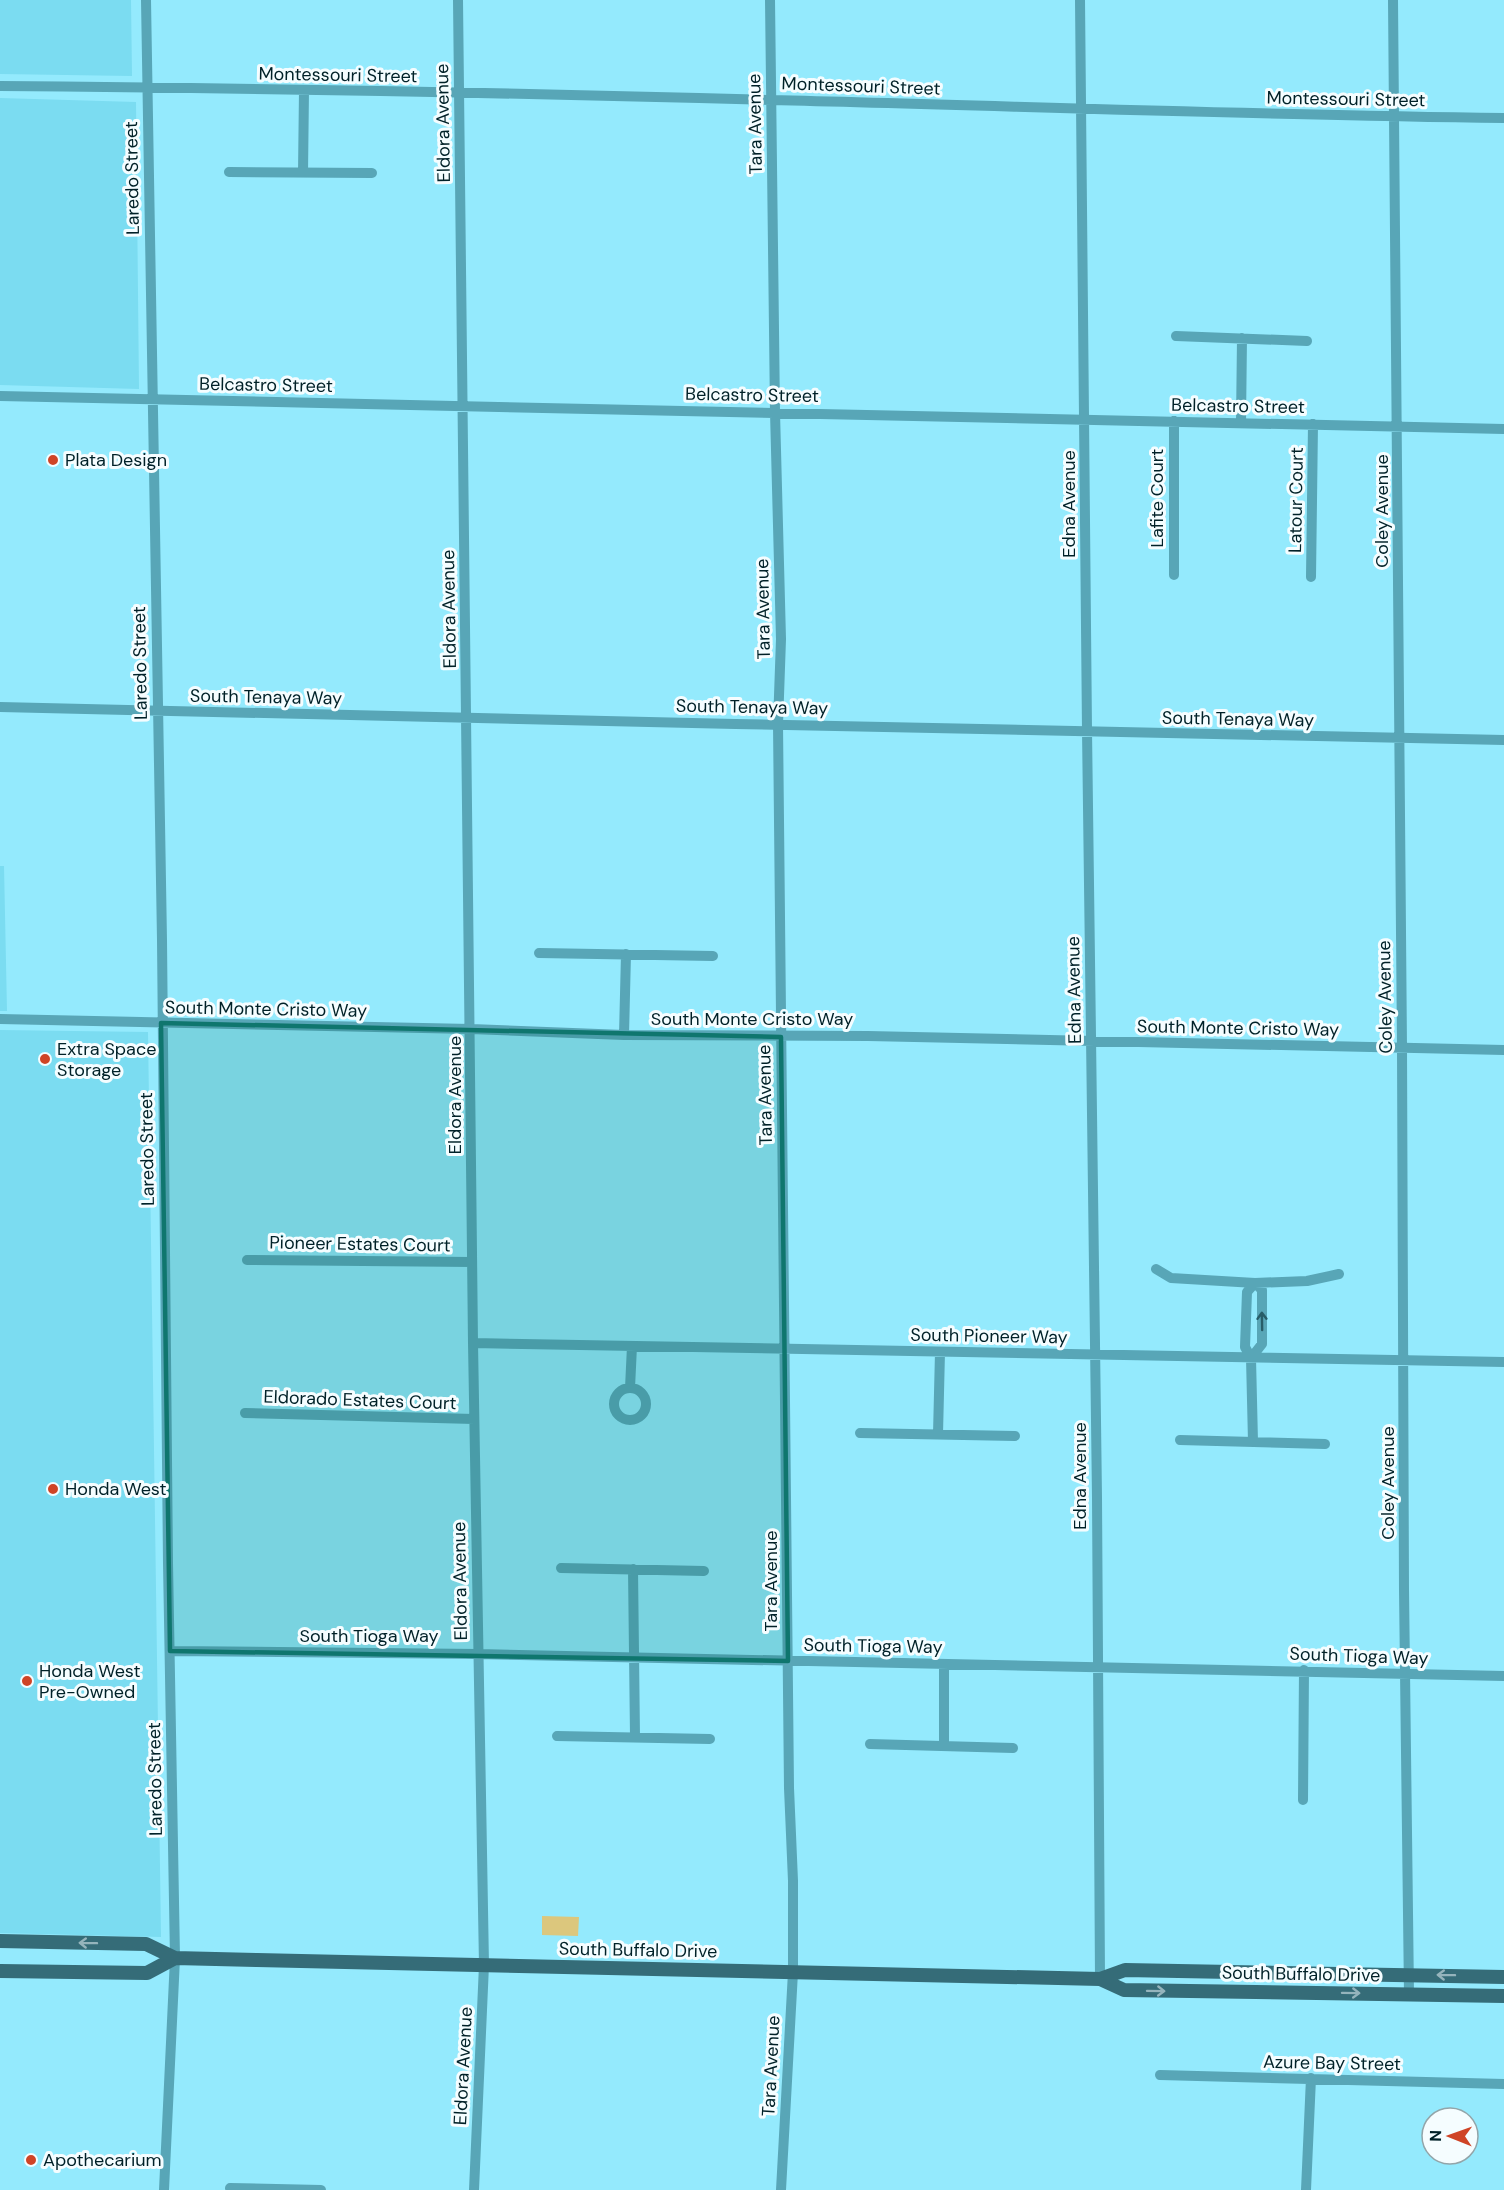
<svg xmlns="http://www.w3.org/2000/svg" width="1504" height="2190" font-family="'DM Sans',sans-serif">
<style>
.built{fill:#7bdcf1}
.park{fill:#dcc77d}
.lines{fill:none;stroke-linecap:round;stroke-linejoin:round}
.minor{stroke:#58a6b7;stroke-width:10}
.major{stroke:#356c78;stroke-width:14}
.oneway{stroke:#285d68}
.oneway2{stroke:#95b4bc}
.marked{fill:#0f766e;fill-opacity:0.2;stroke:#0f766e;stroke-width:4.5;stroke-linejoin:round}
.poi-dot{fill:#cf4426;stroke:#f5fdff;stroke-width:2}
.labels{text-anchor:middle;stroke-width:6;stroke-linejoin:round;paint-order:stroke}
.street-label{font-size:18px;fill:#002128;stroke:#f5fdff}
.poi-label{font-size:18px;fill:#002128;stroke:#f5fdff;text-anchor:start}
</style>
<rect width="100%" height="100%" fill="#94eafd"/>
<!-- built -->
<path class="built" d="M0 0H131L132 76 0 74Z
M0 98 136 102 139 389 0 385Z
M0 866H4L7 1011H0Z
M0 1030 148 1032 161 1937 0 1933Z"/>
<!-- park -->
<path class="park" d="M542 1916 579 1917 578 1936 542 1935Z"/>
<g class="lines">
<!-- minor -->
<path class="minor" d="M146 0 162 940 168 1563 175 1958 164 2190
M458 0 473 1343 484 1965 474 2190
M770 0 775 412 781 639 778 724 789 1788 793 1881V1972L781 2190
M1080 0 1087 730 1097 1497 1100 1979
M1393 0 1402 1048 1404 1590 1409 1994
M0 86C257 88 514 93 771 100 1015 106 1260 115 1504 118
M229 172 372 173
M303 173 304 90
M1176 336 1307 341
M0 396 1504 429
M1241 422 1242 338
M1174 575V421
M1311 577 1313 424
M0 707C501 719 1003 730 1504 740
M539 953 713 956
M0 1019 471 1029 624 1035 868 1036 1504 1050
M624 1035 626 954
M247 1260 472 1262
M1156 1269 1171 1278 1255 1283 1307 1281 1339 1274
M473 1343 1504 1362
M1251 1358 1262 1344V1290L1255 1283 1247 1292 1245 1347 1251 1358 1253 1442
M614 1404a16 16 0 1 1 32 0a16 16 0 1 1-32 0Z
M630 1388 632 1346
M245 1413 474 1419
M860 1433 1015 1436
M938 1434 940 1352
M1180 1440 1325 1444
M561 1568 704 1571
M633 1569 635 1737
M170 1651 478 1654 1504 1676
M944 1665V1746
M557 1736 710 1739
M870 1744 1013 1748
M1303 1800 1304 1670
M1160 2075 1504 2084
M230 2188 321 2190
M1306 2190 1311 2078"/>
<!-- major -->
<path class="major" d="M0 1941 146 1944 175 1958 257 1960 1100 1979 1125 1970 1504 1977
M0 1971 147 1973 175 1958
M1100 1979 1124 1990 1504 1996"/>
</g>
<!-- one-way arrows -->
<defs><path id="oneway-shaft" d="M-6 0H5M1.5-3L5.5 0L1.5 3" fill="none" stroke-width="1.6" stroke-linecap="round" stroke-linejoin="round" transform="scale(1.5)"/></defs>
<use class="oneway" href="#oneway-shaft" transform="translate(1262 1321) rotate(-91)"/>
<g class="oneway2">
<use href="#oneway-shaft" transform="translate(88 1943) rotate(-179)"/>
<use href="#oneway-shaft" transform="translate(1446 1975) rotate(-179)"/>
<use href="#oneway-shaft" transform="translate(1156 1991) rotate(1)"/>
<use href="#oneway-shaft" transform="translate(1351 1993) rotate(1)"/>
</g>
<!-- marked area -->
<path class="marked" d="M161 1023 781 1037 788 1661 170 1651Z"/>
<!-- markers -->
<g class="poi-dot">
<circle cx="53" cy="460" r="6"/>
<circle cx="45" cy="1059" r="6"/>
<circle cx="53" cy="1489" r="6"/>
<circle cx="27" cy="1681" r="6"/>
<circle cx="31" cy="2160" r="6"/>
</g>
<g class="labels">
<!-- street labels -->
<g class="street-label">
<text transform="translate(338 75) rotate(1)" y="6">Montessouri Street</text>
<text transform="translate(861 86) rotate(2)" y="6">Montessouri Street</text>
<text transform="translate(1346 99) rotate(1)" y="6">Montessouri Street</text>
<text transform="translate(443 123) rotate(-91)" y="6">Eldora Avenue</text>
<text transform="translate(755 124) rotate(-91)" y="6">Tara Avenue</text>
<text transform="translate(132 178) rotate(-91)" y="6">Laredo Street</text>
<text transform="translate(266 385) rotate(1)" y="6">Belcastro Street</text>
<text transform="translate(752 395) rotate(1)" y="6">Belcastro Street</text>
<text transform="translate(1238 406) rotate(1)" y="6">Belcastro Street</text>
<text transform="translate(1157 498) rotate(-90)" y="6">Lafite Court</text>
<text transform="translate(1296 500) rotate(-89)" y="6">Latour Court</text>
<text transform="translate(1069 504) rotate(-90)" y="6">Edna Avenue</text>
<text transform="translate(1382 511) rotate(-90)" y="6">Coley Avenue</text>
<text transform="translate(449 609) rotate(-91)" y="6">Eldora Avenue</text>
<text transform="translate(763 609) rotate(-91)" y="6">Tara Avenue</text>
<text transform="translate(140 663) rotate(-91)" y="6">Laredo Street</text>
<text transform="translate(266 697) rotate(1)" y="6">South Tenaya Way</text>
<text transform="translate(752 707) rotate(1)" y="6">South Tenaya Way</text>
<text transform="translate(1238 719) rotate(1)" y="6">South Tenaya Way</text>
<text transform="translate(1074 990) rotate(-91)" y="6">Edna Avenue</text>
<text transform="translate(1385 997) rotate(-91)" y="6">Coley Avenue</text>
<text transform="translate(266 1009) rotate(1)" y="6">South Monte Cristo Way</text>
<text x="752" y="1025">South Monte Cristo Way</text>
<text transform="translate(1238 1028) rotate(1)" y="6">South Monte Cristo Way</text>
<text transform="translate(455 1095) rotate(-90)" y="6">Eldora Avenue</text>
<text transform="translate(765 1095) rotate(-91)" y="6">Tara Avenue</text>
<text transform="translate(147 1149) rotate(-91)" y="6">Laredo Street</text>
<text transform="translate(360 1244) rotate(1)" y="6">Pioneer Estates Court</text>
<text transform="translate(989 1336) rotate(1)" y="6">South Pioneer Way</text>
<text transform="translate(360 1400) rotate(2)" y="6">Eldorado Estates Court</text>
<text transform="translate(1080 1476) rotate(-90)" y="6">Edna Avenue</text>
<text transform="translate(1388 1483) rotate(-90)" y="6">Coley Avenue</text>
<text transform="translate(460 1581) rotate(-91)" y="6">Eldora Avenue</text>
<text transform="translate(771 1581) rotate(-90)" y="6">Tara Avenue</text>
<text x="369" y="1642">South Tioga Way</text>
<text transform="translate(873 1646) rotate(1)" y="6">South Tioga Way</text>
<text transform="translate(1359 1656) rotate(2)" y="6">South Tioga Way</text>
<text transform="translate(155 1779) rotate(-91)" y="6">Laredo Street</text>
<text transform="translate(638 1950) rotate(1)" y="6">South Buffalo Drive</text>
<text transform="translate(1301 1974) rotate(1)" y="6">South Buffalo Drive</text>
<text transform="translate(1332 2063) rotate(1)" y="6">Azure Bay Street</text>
<text transform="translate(463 2066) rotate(-87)" y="6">Eldora Avenue</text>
<text transform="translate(771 2066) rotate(-87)" y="6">Tara Avenue</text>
</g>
<!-- poi labels -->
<g class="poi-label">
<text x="65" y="466">Plata Design</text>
<text x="57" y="1055">Extra Space<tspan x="57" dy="21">Storage</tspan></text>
<text x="65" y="1495">Honda West</text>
<text x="39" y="1677">Honda West<tspan x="39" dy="21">Pre-Owned</tspan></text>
<text x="43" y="2166">Apothecarium</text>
</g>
</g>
<!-- north arrow -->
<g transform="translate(1450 2136) rotate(271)"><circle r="28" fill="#f5fdff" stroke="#93a5a9" stroke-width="1.5"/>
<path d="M0-4.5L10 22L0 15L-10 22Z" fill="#cf4426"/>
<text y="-9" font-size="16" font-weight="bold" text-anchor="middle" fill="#002128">N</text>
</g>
</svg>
